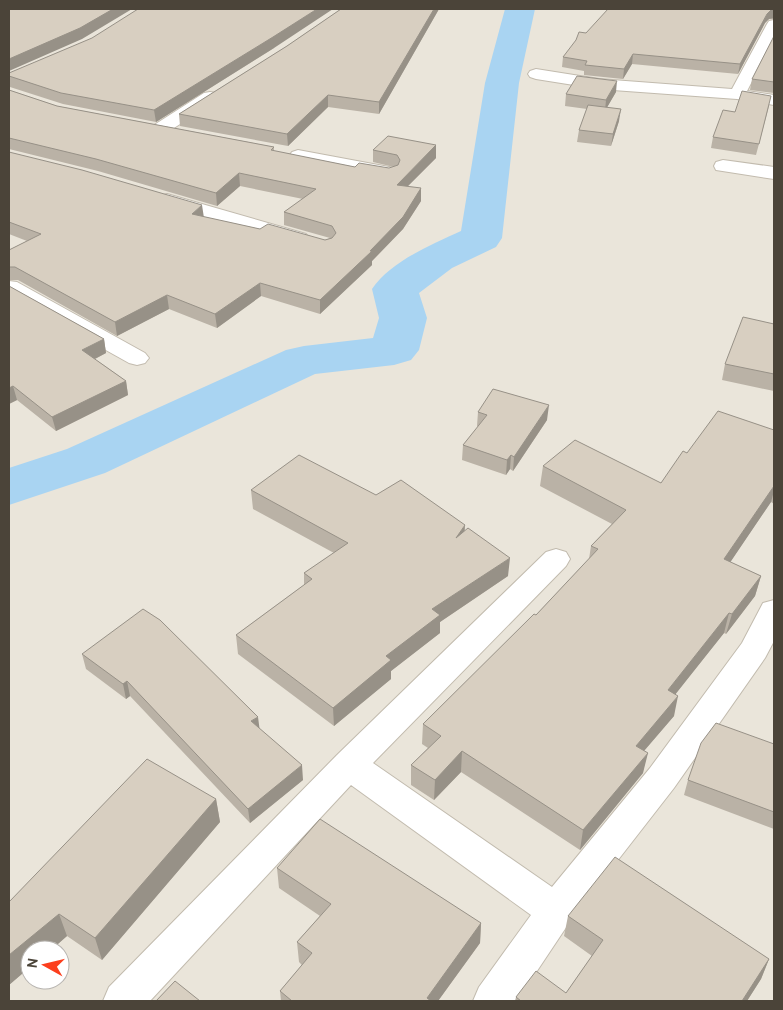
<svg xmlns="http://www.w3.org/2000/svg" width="783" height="1010" font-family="Overpass,sans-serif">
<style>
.residential{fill:#eae5da;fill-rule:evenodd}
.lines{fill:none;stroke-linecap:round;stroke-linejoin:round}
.river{fill:#a9d4f2;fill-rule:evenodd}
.minor-casing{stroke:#c2bbae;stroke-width:2}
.minor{fill:#fff;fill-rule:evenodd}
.wall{fill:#bab2a6}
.shaded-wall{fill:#979187}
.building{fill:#d8cfc1;stroke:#979187}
</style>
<rect width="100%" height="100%" fill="#f6f3ec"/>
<!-- residential -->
<path class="residential" d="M9 9H774V1001H9ZM30 950H60V980H30Z"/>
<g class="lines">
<!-- river -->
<path class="river" d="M505 9H535L519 83 502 238 496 247 452 268 419 293 427 318 419 350 411 360 394 365 315 374 105 473 9 505V468L67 449 286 350 304 346 373 338 379 318 372 289C391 261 431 245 461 231L485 83Z"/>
<defs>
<path id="minor" d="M774 20V38L747 91 774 95V105L737 99 599 89 536 79 530 77 528 74 530 71 536 69 599 79 732 89 767 24 769 21Z
M210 92 216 93 218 97 216 101 163 135 157 136 151 135 148 131 151 127 204 93Z
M298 150 389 167 396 169 398 173 396 177 389 179 292 160 289 156 292 152Z
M723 160 774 167V179L716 170 714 166 716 162Z
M167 194 306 234 309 238 306 242 299 244 160 204 157 200 160 196Z
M9 281 17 282 145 353 149 358 145 363 137 365 129 363 9 296Z
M556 549 566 552 570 559 566 566 373 763 552 887 650 768 742 643 763 603 774 600V641L765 658 674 788 569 923 517 1001H473L479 987 531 915 351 785 150 1001H103L109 987 337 755 546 552Z"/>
</defs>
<!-- minor casing -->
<use href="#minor" class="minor-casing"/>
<!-- minor -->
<use href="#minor" class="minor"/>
</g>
<!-- wall -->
<path class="wall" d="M341 9H439L379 114 328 107 288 146 180 126 179 114 287 46Z
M774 9V19H769L765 23 738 74 632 64 623 79 584 75V71L562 67 563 57 586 33Z
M774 36V93L750 90 752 79Z
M274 48 156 122 63 104 10 87 9 88V73Z
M9 90 57 106 274 147V151L355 167 389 168 394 167 373 162V150L436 145V158L408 186 421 201 403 229 372 261V265L320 314 261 296 217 328 169 309 117 336 18 280H9V250L27 241 9 234V152L204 217 260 229 325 240 330 238 284 225V212L303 199 240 186 217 206 98 171 9 149V150Z
M616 92 607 107 619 121 611 146 577 142 579 130 587 109 565 106 566 94Z
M769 106 756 155 711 148 713 137 735 112Z
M9 286 104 339 106 353 95 359 126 381 128 395 56 431 17 400 9 404Z
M774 324V391L722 380 725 364Z
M478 412 547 420 513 471 510 469 506 475 462 460 463 445 478 427 477 426Z
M774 430V504L771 502 730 562 761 576 755 596 726 634 724 633 675 694 674 716 644 751 643 773 580 850 461 772 434 800 411 785V765L428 748 422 744 423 724 536 615 589 559 591 546 612 524 540 486 543 466 661 483 687 453Z
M251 490 376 495 464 531 508 576 440 622V633L391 671V679L334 726 238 654 236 635 304 585V573L334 553 253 509Z
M82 654 259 728 303 780 250 823 130 696 126 699 86 669Z
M774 744V829L684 795 688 780Z
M216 799 220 822 102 960 67 936 51 950H30V967L9 985V902Z
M277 868 481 923 480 943 438 1001H281L280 991 302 965 299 962 297 942 320 916 279 888Z
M568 916 769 959 761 979 747 1001H515L516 997 566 993 592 956 564 936Z"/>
<!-- shaded-wall -->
<path class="shaded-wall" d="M113 9H132L82 39 9 71V59Z
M317 9H333L274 48 156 122 154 110Z
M434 9H439L379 114V102Z
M774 9V18L769 19 765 23 738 74 740 64 767 14 771 10Z
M633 54 632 64 623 79 624 69Z
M617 81 616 92 605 111 606 100Z
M328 95V107L288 146 287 134Z
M621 109 619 121 611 146 613 134Z
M436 145V158L397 197V185Z
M239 173 240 186 217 206 216 193Z
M421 188V201L403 229 372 261V265L320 314V300L370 251Z
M202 205 204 218 192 214Z
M260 283 261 296 217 328 215 314Z
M167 295 169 309 117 336 115 322Z
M104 339 106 353 85 364 82 350Z
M126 381 128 395 56 431 52 417Z
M13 386 17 400 9 404V388Z
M549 405 547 420 513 471 514 457Z
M511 455 510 469 506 475 507 460Z
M774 486V491L771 502 719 579 724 559Z
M465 525 464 544 456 538Z
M510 558 508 576 440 622V633L391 671V679L334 726 333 708 432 609Z
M761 576 755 596 726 634 732 614Z
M729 613 724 633 663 710 668 690Z
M127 681 130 696 126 699 123 684Z
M678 696 674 716 631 766 636 746Z
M258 717 260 732 251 721Z
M462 751 461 772 434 800 435 780Z
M648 753 643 773 580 850 583 830Z
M302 765 303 780 250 823 248 809Z
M216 799 220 822 102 960 95 938Z
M59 914 67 936 51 950H30V967L9 985V955Z
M481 923 480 943 438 1001H427V998Z
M769 959 761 979 747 1001H742Z"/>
<!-- building -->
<path class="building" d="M9 9H113L80 28 9 59Z
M138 9H317L273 37 154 110 61 93 9 76V73L92 38Z
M341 9H434L379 102 328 95 287 134 179 114 287 46Z
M608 9H774L771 10 767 14 740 64 633 54 624 69 585 65 587 61 563 57 576 40 579 32 586 33Z
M774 36V82L752 79Z
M577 76 617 81 606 100 566 94Z
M9 90 57 106 274 147 271 150 355 167 359 163 389 168 398 165 400 160 397 155 373 150 388 136 436 145 397 185 421 188 403 217 370 251H372L320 300 260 283 215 314 167 295 115 322 15 267H9V250L41 234 9 222V152L82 170 202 205 192 214 260 229 268 224 325 240 332 238 336 233 332 226 284 212 316 189 239 173 216 193 96 159 9 138Z
M742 91 771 96 759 144 713 137 723 110 735 112Z
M588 105 621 109 613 134 579 130Z
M9 286 104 339 82 350 126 381 52 417 13 386 9 388Z
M743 317 774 324V374L725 364Z
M493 389 549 405 514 457 511 455 507 460 463 445 487 415 478 412Z
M718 411 774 430V486L724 559 761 576 732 614 729 613 668 690 678 696 636 746 648 753 583 830 462 751 435 780 411 765 441 736 423 724 534 614 536 615 598 549 591 546 626 510 543 466 575 440 661 483 683 451 687 453Z
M299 455 376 495 401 480 465 525 456 538 468 528 510 558 432 609 440 615 386 656 391 660 333 708 236 635 312 579 304 573 348 543 251 490Z
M143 609 160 620 258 717 251 721 302 765 248 809 127 681 123 684 82 654Z
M716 723 774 744V812L688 780 701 743Z
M147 759 216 799 95 938 59 914 9 955V902Z
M320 819 481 923 427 998 431 1001H292L280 991 312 953 297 942 331 904 277 868Z
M615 857 769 959 742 1001H521L516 997 536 971 566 993 603 940 568 916Z
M175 981 200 1001H156Z"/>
<!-- border -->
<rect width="783" height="1010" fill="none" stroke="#4b4439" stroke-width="20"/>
<!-- north arrow -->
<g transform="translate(45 965) rotate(278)"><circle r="24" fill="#ffffff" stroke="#b7b4b0"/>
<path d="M0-4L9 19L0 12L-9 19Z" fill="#fc3f1d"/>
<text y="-8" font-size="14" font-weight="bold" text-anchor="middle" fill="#4b4439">N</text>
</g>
</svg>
